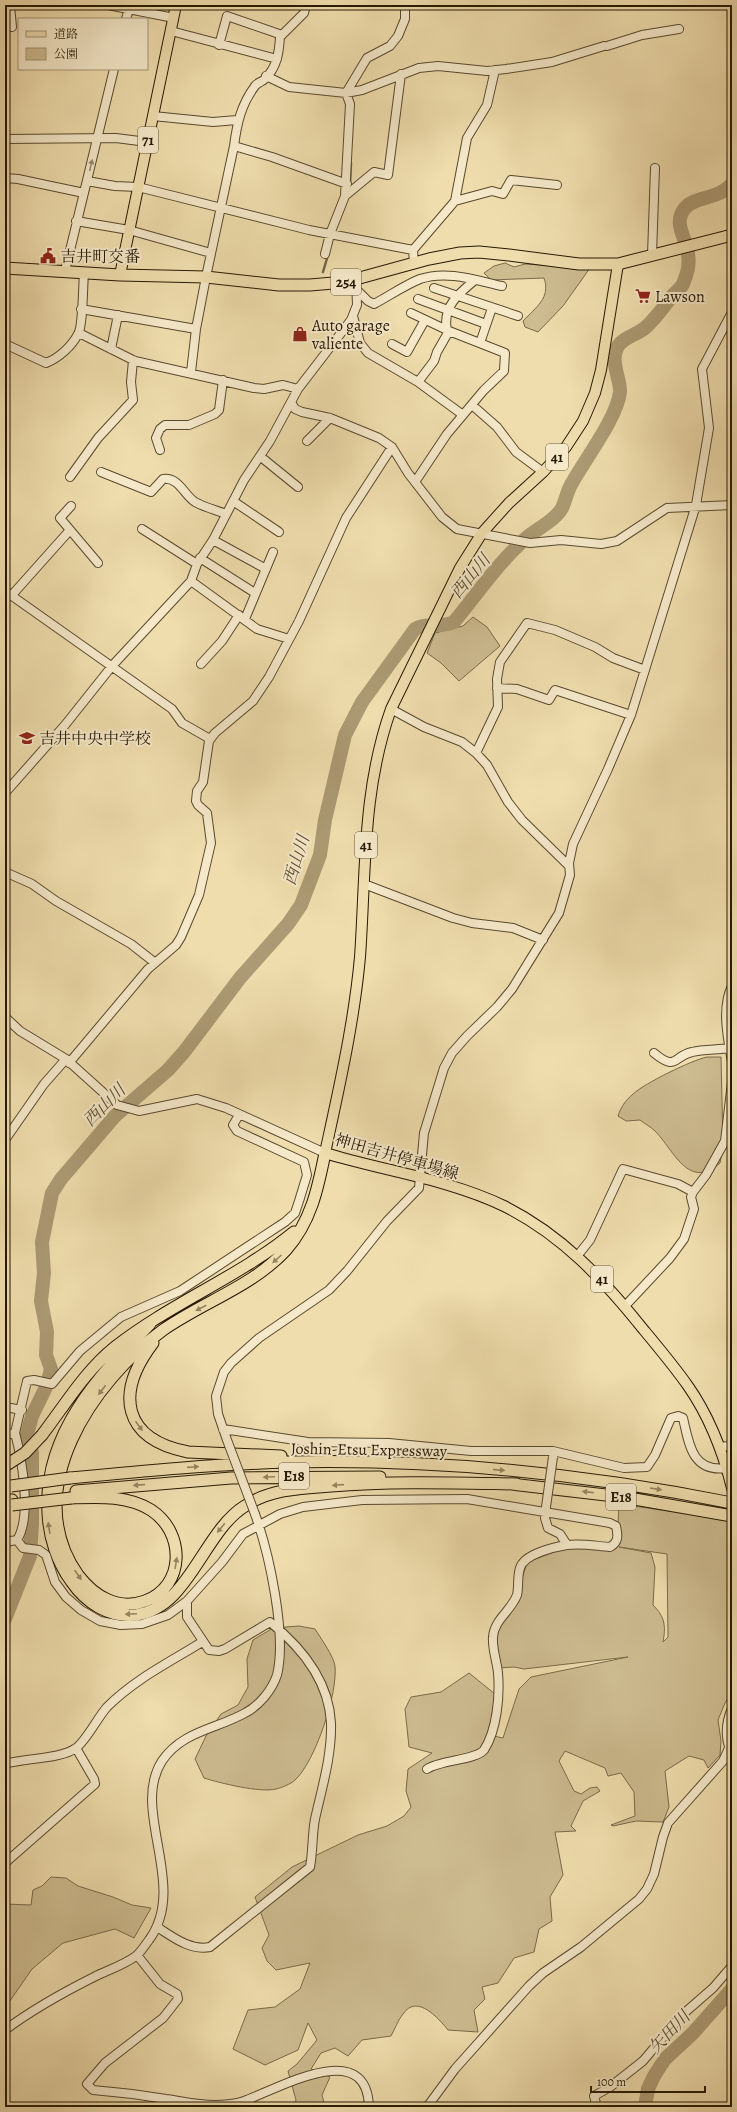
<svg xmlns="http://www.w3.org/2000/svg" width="737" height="2112" font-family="Alegreya,'Noto Serif JP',serif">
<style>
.green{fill:#cdbc90;stroke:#7a6a4a;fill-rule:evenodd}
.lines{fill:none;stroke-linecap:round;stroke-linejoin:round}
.stream{stroke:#766646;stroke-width:2.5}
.river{stroke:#ab9a73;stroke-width:14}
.minor-casing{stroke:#59492e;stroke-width:10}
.major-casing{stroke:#271803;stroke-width:12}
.highway-casing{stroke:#271803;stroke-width:13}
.minor{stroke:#f5e9ca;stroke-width:8}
.major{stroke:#efddad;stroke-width:10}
.highway{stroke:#efddad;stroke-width:11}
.minor-bridge-casing{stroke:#59492e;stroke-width:10;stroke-linecap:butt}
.highway-bridge-casing{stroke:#271803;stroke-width:13;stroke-linecap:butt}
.minor-bridge{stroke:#f5e9ca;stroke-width:8}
.highway-bridge{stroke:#efddad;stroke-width:11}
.oneway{fill:#988b70}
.oneway2{fill:#958460}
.labels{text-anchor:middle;stroke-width:4;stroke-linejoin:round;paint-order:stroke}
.shield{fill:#f5e9ca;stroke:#65573f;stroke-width:1}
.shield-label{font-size:15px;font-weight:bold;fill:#271803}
.poi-label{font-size:16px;fill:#271803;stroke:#f5e9ca;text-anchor:start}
.street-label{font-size:16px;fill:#271803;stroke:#f5e9ca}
.water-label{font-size:17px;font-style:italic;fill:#5c4c30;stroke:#f5e9ca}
</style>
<rect width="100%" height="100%" fill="#efddad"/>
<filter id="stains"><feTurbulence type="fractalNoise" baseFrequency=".005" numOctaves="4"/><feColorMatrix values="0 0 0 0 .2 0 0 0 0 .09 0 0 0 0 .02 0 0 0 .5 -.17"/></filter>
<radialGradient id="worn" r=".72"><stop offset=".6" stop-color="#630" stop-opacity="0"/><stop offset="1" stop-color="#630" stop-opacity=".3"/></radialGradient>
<!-- green -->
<path class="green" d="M505 263 514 267 525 264 590 268 563 306 538 332 525 327 523 321C536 307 551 298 544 278L491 280 484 273 494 266Z
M473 617 487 627 500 646 459 681 441 663 427 653 435 633 463 626Z
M707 1057H721L723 1146 720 1163C688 1191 674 1150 655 1131 651 1127 645 1124 640 1120L626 1121 618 1116C621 1107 625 1101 633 1094 645 1083 692 1060 707 1057Z
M619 1504 732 1520V1692L725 1703 718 1720 721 1741 720 1755 708 1768 704 1760 689 1756 665 1771 669 1807 663 1822 636 1821 613 1826 611 1825 635 1816 634 1792 621 1773 608 1776 605 1768 565 1751 559 1761 574 1791 581 1794 590 1788 597 1787 600 1791 583 1801 571 1826 576 1831 555 1832 563 1875 550 1897 552 1921 539 1929 534 1952 514 1958 498 1983 482 1987 485 1999 474 2010 478 2032 448 2030C439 2019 417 1993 403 2014 398 2020 395 2029 391 2036L362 2040 348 2056 335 2048 321 2053 311 2069 330 2077 322 2095 325 2107H292L296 2100 288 2071 297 2064 317 2040 308 2023 298 2050 265 2065 233 2049 248 2010 275 2007 300 1989 310 1963 276 1970 267 1961 262 1948 269 1935 255 1897 292 1867 358 1835 387 1826 404 1816 411 1807 406 1791 408 1769 432 1753 409 1747 405 1709 411 1697 441 1692 469 1673 495 1694 489 1735 503 1738 519 1689 531 1677 628 1657 524 1669 514 1667 499 1668 495 1637 498 1626 514 1606 527 1562 568 1547H617ZM619 1547 667 1554 668 1637 663 1642C666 1626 665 1617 653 1605L655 1567 651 1553Z
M299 1626 315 1629C320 1637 334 1657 335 1666 338 1693 315 1762 295 1780 291 1784 281 1788 276 1789 260 1793 220 1783 204 1778L195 1759 206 1736 221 1714 238 1705 248 1687 247 1659 253 1640 273 1628Z
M51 1877 66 1878 78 1886 113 1897 132 1905 151 1908 134 1938 115 1929 63 1943 32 1969 5 2008V1904L31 1905 33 1890 42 1886Z"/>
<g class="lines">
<!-- stream -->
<path class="stream" d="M350 184 351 163
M323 272 328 255"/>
<!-- river -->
<path class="river" d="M5 1619 30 1556 32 1523V1453L27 1434 32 1416 47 1385 51 1369 46 1355 47 1332 41 1301 44 1273 42 1242 52 1193 61 1179 115 1116 168 1070 184 1052 240 978 288 924 301 905 320 855 325 820 345 735 362 702 415 629C427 622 442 628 454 622 477 594 498 563 525 539 536 529 555 521 562 508 566 500 567 491 572 483 585 459 617 418 620 392 621 381 610 362 617 348 622 337 638 335 646 327 657 317 664 306 673 295 677 291 681 288 683 284 687 274 690 265 688 254 687 238 672 224 685 208 696 195 716 201 732 184
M645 2107 648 2089 654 2076 665 2059 693 2033 732 1989"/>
<defs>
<path id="minor" d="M108 5 174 18
M126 19 129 9
M5 27H12L10 5
M171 31 277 59
M219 45 227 16 282 35
M607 46 642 35 679 29
M266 76 289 87 346 93 362 90 419 68 438 66 487 71 506 69 552 62 604 46
M153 116 213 122 237 120
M5 139 116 138 147 142
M234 146 272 157 347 184
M5 178 18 179 84 193
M87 181 115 186 138 187 309 230 413 250 414 263
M345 196 374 172 388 175 401 74
M455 201 492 191 503 194 511 180 557 185
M76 221 129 230 211 253
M413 250 455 201 467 138 487 105 495 70
M325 254 330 234 345 196 350 104 346 93 367 58 390 46 398 36 405 19V5
M652 255 655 168
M65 271 114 69
M434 288 518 316
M357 290 368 301 374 304C389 296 405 285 420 279 447 270 475 280 502 286
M418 299 486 324
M81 309 196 329
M353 316 360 343 368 353 418 382 463 415 484 390 504 371 505 353 449 331 411 313
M447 330C442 307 459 293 475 280
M79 333 135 361 254 388 264 389 283 385 298 389
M480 343 492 308
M5 344 46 363C59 358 72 346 78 334 83 327 83 283 84 272
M392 344 407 352 425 320
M111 349 118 315
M191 372 196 329 206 277 234 146C237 123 241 105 255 86 258 82 262 82 265 79 277 67 279 53 280 37L304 13 306 5
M418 382 434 361 437 352 449 331
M291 402 295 409 302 412 330 418 379 438 392 447 408 473 442 517 457 529 530 543 561 540 601 544 617 541 667 508 732 505
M472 405 497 427 516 452 543 472
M307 441 330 418
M160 450 156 438 160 429 165 425H189L215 414 219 410 223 380
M261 457 298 487
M101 472 151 492 163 479C179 477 184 495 195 502 204 507 216 510 226 514
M70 477 98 438 133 400 131 382 133 360
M415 482 447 434 463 415
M233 501 279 532
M71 506 60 518 98 563
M142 529 197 564
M213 540 266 569
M200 558 255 593
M191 581 257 629 289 639
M5 591 172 709 182 723 210 739
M12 595 70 530
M245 619 273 552
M201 664 222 641 239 615
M497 688 517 689 549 700 555 690 631 715
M391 709 424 727 462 742 476 753 487 765 508 802 522 820 568 865
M476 753 498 707 497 679 500 662 527 623 555 630 595 647 613 658 645 670
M5 793 65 725 112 666 191 581 197 564 213 540 244 480 270 441 298 389 351 320 357 305 356 279
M5 872 32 884 56 901 131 944 154 962
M364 884 453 918 472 923 513 928 543 940
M732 986C721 1008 728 1039 732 1062
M5 1017 20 1031 66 1059 117 1105 139 1111 197 1099 226 1108 325 1153
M654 1053C677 1072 673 1056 692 1052 704 1049 718 1050 730 1048
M69 1063 148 969 176 945 181 937 199 895 211 843 207 813 198 805 196 801 197 791 203 782 209 741 215 733 253 701 269 677 299 621 346 518 392 447
M5 1140 44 1084 66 1059
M578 1255 590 1240 623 1169 678 1184 693 1192
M625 1306 670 1258 684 1239 694 1209 691 1197 693 1192 706 1175 725 1141 732 1082
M5 1407 22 1410
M223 1429 308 1442 389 1443 471 1451H553L624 1468 647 1467 655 1455 671 1418 678 1416 683 1418C689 1444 692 1473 727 1468
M15 1433C22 1459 32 1517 17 1540
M5 1435 15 1433 27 1381 34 1380 52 1384 80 1351 121 1317 180 1291 285 1222 295 1213 299 1201 307 1175 304 1162 237 1131 233 1125 239 1115
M227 1440 218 1414 216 1396 224 1372 231 1363 259 1338 329 1290 347 1271 387 1221 419 1188 424 1133 444 1068 452 1053 467 1036 497 1007 512 989 559 913 570 875 569 863 573 844 608 769 631 715 696 505 709 428 702 369 732 312
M719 1447 730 1446 732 1443
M546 1508 545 1518 548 1528 560 1534 567 1545
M5 1542 17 1540 23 1548 39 1550 46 1555 55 1582 66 1597 81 1610 100 1621 121 1625 142 1624 168 1615 187 1601 222 1562 243 1534 280 1514 303 1507 362 1500 467 1499 610 1523 616 1526C618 1535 619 1542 610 1547 596 1546 581 1543 567 1545 554 1547 524 1554 520 1568 517 1577 519 1587 517 1595 511 1611 494 1620 493 1637 492 1649 497 1662 498 1673 500 1696 497 1730 484 1750 476 1760 440 1760 427 1769
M731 1752C725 1738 726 1722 732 1708
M5 1764C25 1758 61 1759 76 1748 86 1741 98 1717 107 1707 135 1679 170 1662 202 1642
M5 1863 95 1784 94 1779 76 1748
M157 1927C173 1937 190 1951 210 1947L310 1867C313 1851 312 1835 315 1819 322 1788 332 1755 331 1723 329 1681 301 1647 270 1622L225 1649 219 1651 209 1650 187 1617V1601
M137 1955 160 1984 177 1994 178 1999 163 2018 105 2063 87 2084 93 2090C118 2092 142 2095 166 2099 181 2101 198 2105 214 2105 223 2105 235 2104 244 2101 278 2089 367 2036 369 2107
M5 2030C32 2010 64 1992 94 1977 108 1970 124 1965 136 1956 141 1952 145 1945 149 1940 189 1885 130 1811 162 1761 182 1731 217 1729 245 1713 259 1706 272 1690 277 1675 287 1635 269 1553 255 1514
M427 2107 455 2069 529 1986 543 1973 581 1947 639 1899 647 1889 654 1874 663 1837 668 1823 723 1761 729 1748
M597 2107 594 2096 610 2087 643 2061 682 2015 713 1988 732 1966"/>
<path id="major" d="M618 264 601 370 595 393 583 421 566 447 543 472 509 503 482 533 460 568 391 709C362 791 366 871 360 957 354 1023 339 1088 325 1153 384 1171 448 1179 504 1206 562 1235 603 1279 643 1329 658 1347 674 1366 688 1386 709 1416 723 1452 732 1488
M120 275 176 5"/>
<path id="highway" d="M5 268 120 275 206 277 279 285H310L345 282 429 259 460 253 479 252 509 255 579 264H618L732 235
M150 1324C98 1376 43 1435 48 1513 49 1537 57 1562 71 1581 86 1603 109 1618 136 1615 189 1608 203 1532 245 1506 270 1489 302 1488 331 1486 393 1481 455 1483 517 1484
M153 1343C115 1393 122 1439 188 1452L281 1456
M42 1435C65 1405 85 1371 115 1347 171 1303 239 1277 294 1232
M70 1478C143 1471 217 1464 290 1462 438 1459 587 1474 732 1503
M511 1484 623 1497 732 1516
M76 1491 231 1478 380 1477
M71 1498C98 1497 127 1495 151 1510 185 1532 186 1586 145 1601 118 1611 94 1596 78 1575 18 1490 93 1381 163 1330 203 1302 253 1286 286 1250 311 1222 318 1188 325 1153
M5 1501 12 1500"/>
</defs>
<!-- minor casing -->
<use href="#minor" class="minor-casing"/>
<!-- major casing -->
<use href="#major" class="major-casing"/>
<!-- highway casing -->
<use href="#highway" class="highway-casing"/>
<!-- minor -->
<use href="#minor" class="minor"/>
<!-- major -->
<use href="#major" class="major"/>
<!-- highway -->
<use href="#highway" class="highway"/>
<defs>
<path id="minor-bridge" d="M227 1440 255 1514
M546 1507 553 1457"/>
<path id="highway-bridge" d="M5 1466 25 1453 42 1435
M11 1486 70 1478
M12 1505 71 1498"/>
</defs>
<!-- minor-bridge casing -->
<use href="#minor-bridge" class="minor-bridge-casing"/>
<!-- highway-bridge casing -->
<use href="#highway-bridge" class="highway-bridge-casing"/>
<!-- minor-bridge -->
<use href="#minor-bridge" class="minor-bridge"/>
<!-- highway-bridge -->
<use href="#highway-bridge" class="highway-bridge"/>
</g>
<!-- one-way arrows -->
<defs><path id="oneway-solid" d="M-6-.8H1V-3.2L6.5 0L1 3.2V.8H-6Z"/></defs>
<use class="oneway" href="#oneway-solid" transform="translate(91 165) rotate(-77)"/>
<g class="oneway2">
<use href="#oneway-solid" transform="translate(277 1259) rotate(138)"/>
<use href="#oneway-solid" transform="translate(201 1308) rotate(152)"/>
<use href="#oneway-solid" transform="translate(102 1390) rotate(127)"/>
<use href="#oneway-solid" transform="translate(139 1426) rotate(54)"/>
<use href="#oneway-solid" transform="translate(193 1467) rotate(-4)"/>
<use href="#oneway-solid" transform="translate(499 1470) rotate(5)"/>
<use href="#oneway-solid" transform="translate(269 1477) rotate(178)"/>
<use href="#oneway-solid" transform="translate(139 1485) rotate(175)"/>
<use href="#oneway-solid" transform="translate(338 1485) rotate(176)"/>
<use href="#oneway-solid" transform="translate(656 1489) rotate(9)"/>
<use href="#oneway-solid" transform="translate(588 1492) rotate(-173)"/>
<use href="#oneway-solid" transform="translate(49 1528) rotate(-99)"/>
<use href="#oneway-solid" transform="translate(221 1528) rotate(129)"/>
<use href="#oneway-solid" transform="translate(176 1563) rotate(-81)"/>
<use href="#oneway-solid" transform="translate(78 1575) rotate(55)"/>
<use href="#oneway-solid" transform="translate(131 1614) rotate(178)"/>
</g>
<!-- icons -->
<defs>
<symbol id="civic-bare" viewBox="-9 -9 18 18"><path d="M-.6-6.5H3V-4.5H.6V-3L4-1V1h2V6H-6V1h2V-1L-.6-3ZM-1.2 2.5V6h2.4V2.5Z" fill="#8f2418" stroke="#f5e9ca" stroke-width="2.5" paint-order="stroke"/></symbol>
<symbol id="supermarket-bare" viewBox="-9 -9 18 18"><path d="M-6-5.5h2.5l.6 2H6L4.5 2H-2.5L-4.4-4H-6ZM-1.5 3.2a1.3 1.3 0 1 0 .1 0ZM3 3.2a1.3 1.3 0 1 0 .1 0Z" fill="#8f2418" stroke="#f5e9ca" stroke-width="2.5" paint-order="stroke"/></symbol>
<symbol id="shop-bare" viewBox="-9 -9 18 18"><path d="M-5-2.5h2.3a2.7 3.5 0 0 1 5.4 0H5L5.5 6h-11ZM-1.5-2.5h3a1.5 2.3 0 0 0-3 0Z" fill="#8f2418" stroke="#f5e9ca" stroke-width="2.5" paint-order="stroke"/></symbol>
<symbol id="school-bare" viewBox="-9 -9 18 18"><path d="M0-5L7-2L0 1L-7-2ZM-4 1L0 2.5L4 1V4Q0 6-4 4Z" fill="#8f2418" stroke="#f5e9ca" stroke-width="2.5" paint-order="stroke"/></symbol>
</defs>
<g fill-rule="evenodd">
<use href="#civic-bare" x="37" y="245" width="22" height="22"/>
<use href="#supermarket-bare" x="632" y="285" width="22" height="22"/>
<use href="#shop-bare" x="289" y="323" width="22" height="22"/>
<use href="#school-bare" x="16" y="727" width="22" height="22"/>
</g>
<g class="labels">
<!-- shield labels -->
<g class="shield">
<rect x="138" y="127" width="20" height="26" rx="3"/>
<rect x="331" y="269" width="30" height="26" rx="3"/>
<rect x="546" y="444" width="22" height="26" rx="3"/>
<rect x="355" y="832" width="22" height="26" rx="3"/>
<rect x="591" y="1266" width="22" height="26" rx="3"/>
<rect x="279" y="1463" width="30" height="26" rx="3"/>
<rect x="606" y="1484" width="30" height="26" rx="3"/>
</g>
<g class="shield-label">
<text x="148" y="145">71</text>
<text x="346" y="287">254</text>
<text x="557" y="462">41</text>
<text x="366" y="850">41</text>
<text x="602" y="1284">41</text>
<text x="294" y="1481">E18</text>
<text x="621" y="1502">E18</text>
</g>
<!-- poi labels -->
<g class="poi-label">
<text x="60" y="262">吉井町交番</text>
<text x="655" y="302">Lawson</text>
<text x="312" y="331">Auto garage<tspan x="312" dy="18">valiente</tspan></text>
<text x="39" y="744">吉井中央中学校</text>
</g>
<!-- street labels -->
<g class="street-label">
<text transform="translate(397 1156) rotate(16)" y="6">神田吉井停車場線</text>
<text transform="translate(369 1449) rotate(1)" y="6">Joshin-Etsu Expressway</text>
</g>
<!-- water labels -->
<g class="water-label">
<text transform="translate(470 576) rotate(-50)" y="6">西山川</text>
<text transform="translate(296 860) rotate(-73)" y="6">西山川</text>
<text transform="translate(104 1105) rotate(-45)" y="6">西山川</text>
<text transform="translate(669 2032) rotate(-47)" y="6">矢田川</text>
</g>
</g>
<!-- margin -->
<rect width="737" height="2112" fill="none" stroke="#efddad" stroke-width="20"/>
<rect x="6" y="6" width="725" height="2100" fill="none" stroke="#271803" stroke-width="2"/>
<rect x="10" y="10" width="717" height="2092" fill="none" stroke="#271803"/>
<!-- legend -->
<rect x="18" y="18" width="130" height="52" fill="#f5e9ca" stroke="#a3957a"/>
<rect x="26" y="31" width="20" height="6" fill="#efddad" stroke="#a3957a"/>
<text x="54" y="38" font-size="12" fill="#271803">道路</text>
<rect x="26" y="48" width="20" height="12" fill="#cdbc90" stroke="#a3957a"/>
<text x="54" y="58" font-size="12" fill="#271803">公園</text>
<!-- scale -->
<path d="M591 2086v6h114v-6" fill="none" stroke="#271803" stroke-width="2"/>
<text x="597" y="2086" font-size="12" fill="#271803" stroke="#f5e9ca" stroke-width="3" paint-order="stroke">100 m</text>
<rect width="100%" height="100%" filter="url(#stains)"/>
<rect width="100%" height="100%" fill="url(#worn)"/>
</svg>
